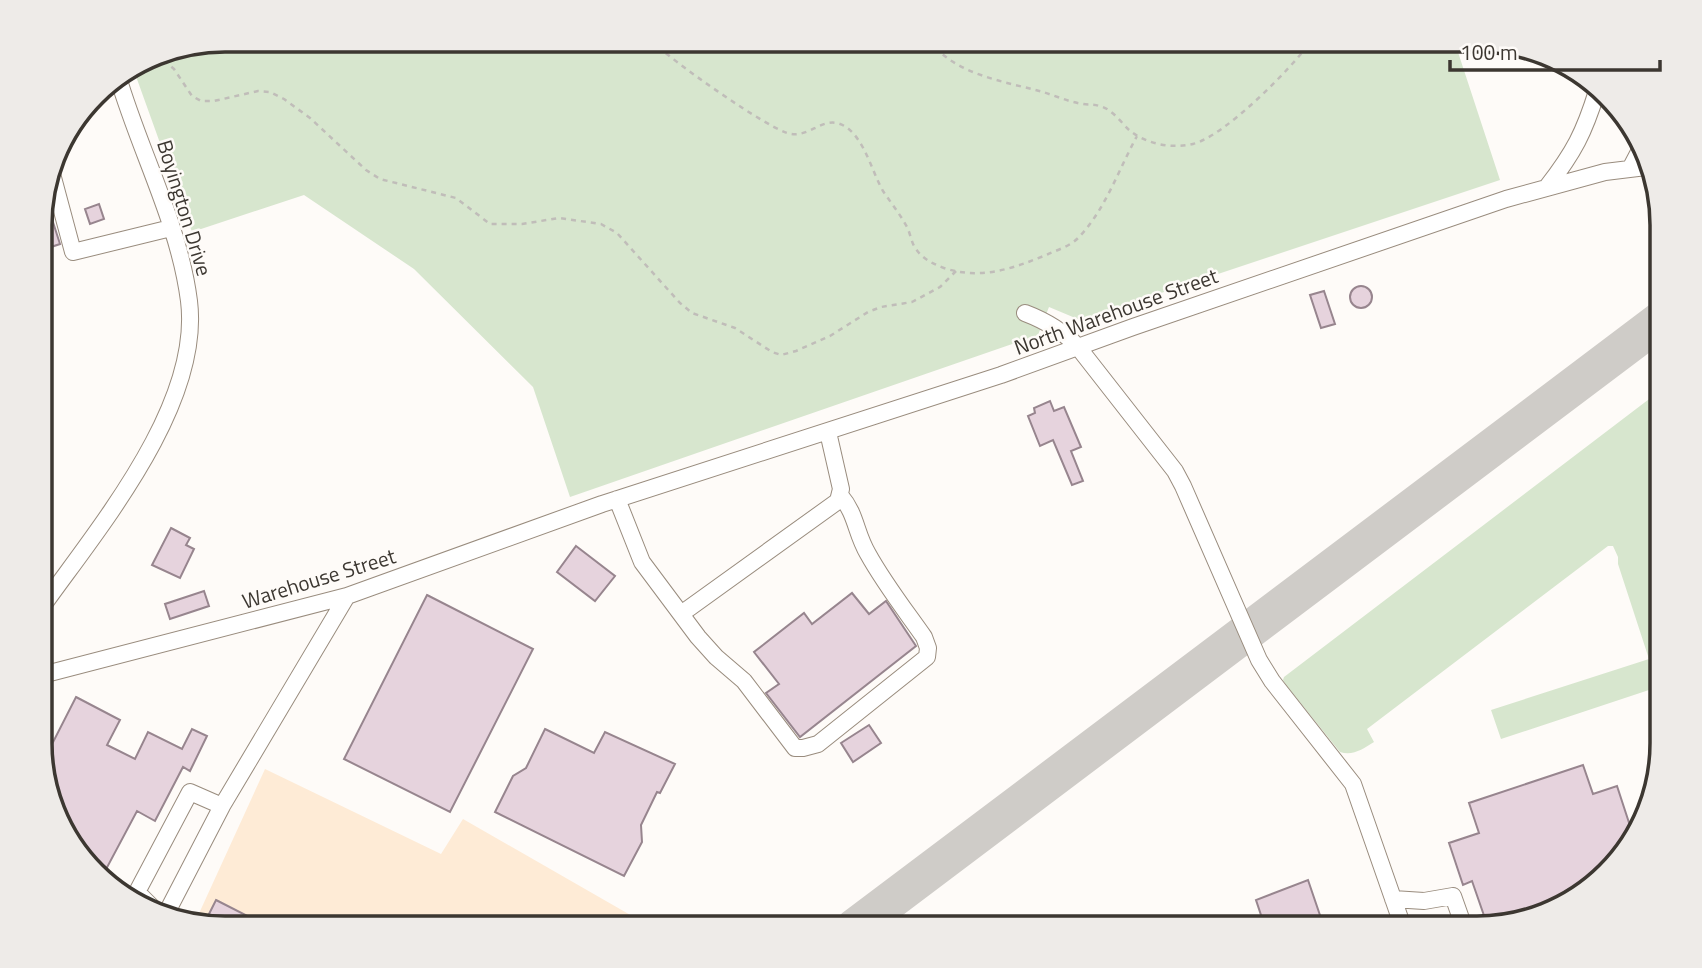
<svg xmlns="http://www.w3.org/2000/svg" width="1702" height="968" font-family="'Titillium Web',sans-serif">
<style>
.built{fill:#feebd6}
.green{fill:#d7e6ce}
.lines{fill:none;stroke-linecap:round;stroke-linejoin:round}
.taxiway{stroke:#cfccc8;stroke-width:38}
.building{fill:#e6d3dd;stroke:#97858e;stroke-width:2}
.minor-casing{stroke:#998c7e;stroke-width:18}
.path{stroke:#c0bdb9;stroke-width:2.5;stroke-dasharray:5 5;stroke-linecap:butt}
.minor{stroke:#fff;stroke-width:16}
.labels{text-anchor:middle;stroke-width:5;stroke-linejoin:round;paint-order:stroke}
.street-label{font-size:21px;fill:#3c3731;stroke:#fefbf8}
.rim{fill:none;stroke:#3c3731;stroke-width:3.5}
</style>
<rect width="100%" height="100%" fill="#fefbf8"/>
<!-- built -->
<path class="built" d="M265 769 441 854 463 819 653 928H225L196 920Z"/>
<!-- green -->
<path class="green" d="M225 40H1454L1500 180 1080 320 1049 307 1038 335 570 497 533 387 414 269 304 195 192 232 133 68 155 54Z
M1661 390V530L1649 541 1661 583V686L1501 739 1491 710 1649 659 1618 564V557L1613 546H1608L1367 729 1374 742C1363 749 1353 756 1340 752L1286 685 1283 680 1284 677Z"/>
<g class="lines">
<!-- taxiway -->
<path class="taxiway" d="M854 928 1661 320"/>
</g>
<!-- building -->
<path class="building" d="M44 194 60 244 42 250V201Z
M99 204 104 219 90 224 85 209Z
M1350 297a11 11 0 1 1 22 0a11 11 0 1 1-22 0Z
M1324 291 1335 324 1321 328 1310 295Z
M1050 401 1054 411 1064 407 1081 447 1071 451 1083 481 1072 485 1053 440 1040 446 1028 416 1035 413 1034 408Z
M171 528 190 538 186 545 194 549 180 578 152 565Z
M576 546 615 576 595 601 557 572Z
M204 591 209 606 170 619 165 604Z
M852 593 869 614 886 601 916 646 800 737 766 693 779 684 754 652 804 613 812 624Z
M427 595 533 649 450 812 344 759Z
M76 697 120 720 107 745 135 759 148 732 182 749 192 729 207 736 190 771 183 767 155 821 137 811 103 875 71 845 42 767V752L47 754Z
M869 725 881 743 853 762 841 743Z
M545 729 594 753 605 732 675 764 660 793 657 792 641 825 642 842 624 876 495 812 513 776 526 768Z
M1583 765 1593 794 1617 786 1634 838 1579 897 1488 927 1472 881 1463 885 1449 843 1479 833 1469 803Z
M1308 880 1324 927H1265L1256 900Z
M216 900 271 928H225L205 922Z"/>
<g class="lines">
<defs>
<path id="minor" d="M1630 169 1640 150
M51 170 73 252 171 228
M1547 187C1574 152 1584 133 1597 91
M1025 313C1046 321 1063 331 1078 347L1175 471 1183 486 1259 660 1272 681 1353 784 1403 927
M617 499 642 562 698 637 716 657 744 681 795 748H803L818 744 927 657 928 648 924 637C905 610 884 583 868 554 855 532 857 515 840 495
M42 607C99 527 202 405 189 301 179 223 140 152 118 77
M681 614 838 501 841 489 828 432
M42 675 347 596 602 504 1001 375 1133 327 1506 199 1605 172 1646 167
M1393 899 1424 901 1453 896 1464 927
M154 909 137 892 190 792 222 806
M167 912 222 806 347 596"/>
</defs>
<!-- minor casing -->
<use href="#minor" class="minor-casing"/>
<!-- path -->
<path class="path" d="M651 40C666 57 772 132 791 134 812 137 825 113 846 127 865 140 872 172 883 191 891 203 900 214 907 227 910 233 911 240 914 246 921 258 931 263 944 268 980 280 1012 269 1046 255 1057 250 1071 246 1079 237 1105 210 1119 169 1137 136
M929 40C955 75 1003 81 1043 92 1056 96 1069 102 1083 104 1089 105 1094 104 1099 106 1111 108 1120 121 1128 129 1145 144 1171 149 1193 144 1225 136 1292 68 1312 40
M156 54 174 69 192 96 201 101H214L258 91 270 92 284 99 310 118 366 170 380 179 456 198 490 224H522L559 218 601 224 617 233 680 303 692 313 735 328 772 352 781 355 796 351 830 336 868 312 881 307 912 302 940 287 956 271"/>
<!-- minor -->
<use href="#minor" class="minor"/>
</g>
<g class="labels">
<!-- street labels -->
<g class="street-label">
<text transform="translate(184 208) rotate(73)" y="7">Boyington Drive</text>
<text transform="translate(1116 312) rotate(-20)" y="7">North Warehouse Street</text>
<text transform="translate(319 579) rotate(-17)" y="7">Warehouse Street</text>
</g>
</g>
<!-- crop -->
<path d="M0 0H1702V968H0ZM225 52H1477A173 173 0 0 1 1650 225V743A173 173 0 0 1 1477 916H225A173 173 0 0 1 52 743V225A173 173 0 0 1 225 52Z" fill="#eeebe8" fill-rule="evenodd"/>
<path class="rim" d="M225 52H1477A173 173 0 0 1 1650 225V743A173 173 0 0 1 1477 916H225A173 173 0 0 1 52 743V225A173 173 0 0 1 225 52Z"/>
<!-- scale -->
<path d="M1450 60v10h210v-10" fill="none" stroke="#3c3731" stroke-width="3.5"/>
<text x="1460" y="60" font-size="21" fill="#3c3731" stroke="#fefbf8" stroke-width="5" paint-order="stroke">100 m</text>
</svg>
